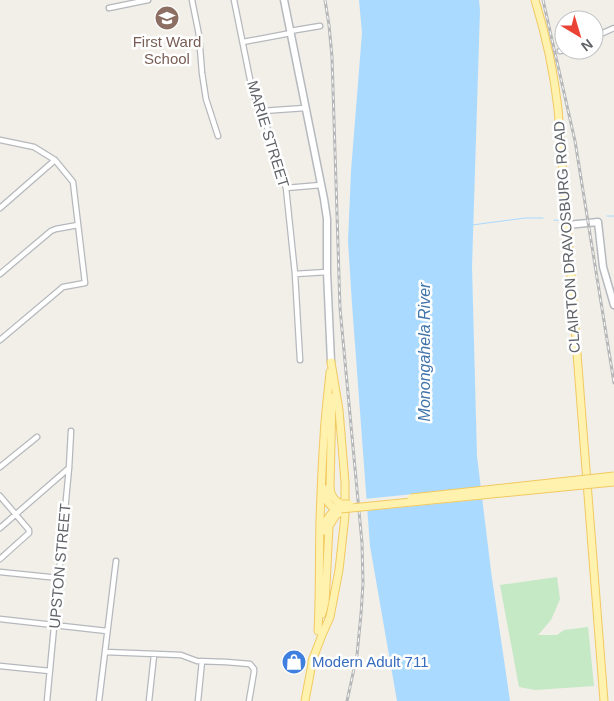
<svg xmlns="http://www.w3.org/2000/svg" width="614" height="701" font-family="Arial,sans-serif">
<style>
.green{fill:#c5e8c5}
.water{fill:#aadaff}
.pier{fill:#f1efe8}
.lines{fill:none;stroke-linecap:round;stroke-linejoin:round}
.stream{stroke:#aadaff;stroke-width:1}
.minor-casing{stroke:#b5b8bc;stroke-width:7}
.secondary-casing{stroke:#b6babf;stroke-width:9}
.primary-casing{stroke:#f2c960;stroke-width:9}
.minor{stroke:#fff;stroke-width:4.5}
.secondary{stroke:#fff;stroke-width:6}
.primary{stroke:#fff2af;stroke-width:7}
.rail-casing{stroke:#b6b7b8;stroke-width:3}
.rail{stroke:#fff;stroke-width:1;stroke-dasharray:4;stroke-linecap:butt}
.primary-bridge-casing{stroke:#f2c960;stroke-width:9;stroke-linecap:butt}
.primary-bridge{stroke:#fff2af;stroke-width:7}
.labels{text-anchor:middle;stroke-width:5;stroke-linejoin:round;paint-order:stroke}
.education-label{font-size:15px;fill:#785e54;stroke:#fff}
.street-label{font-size:15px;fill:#5f6368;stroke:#fff}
.shop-label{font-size:15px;fill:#366cbe;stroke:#fff;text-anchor:start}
.water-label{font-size:16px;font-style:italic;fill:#4174aa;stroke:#fff}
</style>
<rect width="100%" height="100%" fill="#f1efe8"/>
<!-- green -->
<path class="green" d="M557 577 560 599 551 620 538 635H557L564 630 588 627 594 686 535 690 519 687 500 585Z"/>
<!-- water -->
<path class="water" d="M359 0H479L480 10 472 267 477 456 491 571 510 701H397L370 546 352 304 348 241 351 171 362 33Z"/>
<!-- pier -->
<path class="pier" d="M484 487 485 499 365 511 364 499Z"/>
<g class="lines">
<!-- stream -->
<path class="stream" d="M607 216H614
M554 220 563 221
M472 225 525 218H543"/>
<defs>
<path id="minor" d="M192 0 199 35 202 73 206 99 218 136
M234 0 253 94 262 111 286 188 295 274 300 360
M109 8 148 0
M290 31 320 26
M594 37 614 28
M243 42 291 33
M560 51 564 50
M262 111 305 108
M0 140 34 147 55 160 73 182 85 283 63 287 0 340
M286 188 321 185
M0 208 55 160
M0 274 51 231 56 229 78 225
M295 274 327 272
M0 467 37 437
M0 496 29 530V533L0 559
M0 528 69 468
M0 572 59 578
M0 619 107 631
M105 652 181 655 197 661 226 662 250 664 254 669V672L249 701
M0 666 50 671
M47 701 69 468 71 431
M99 701 116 561
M149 701 154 655
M198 701 202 661"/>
<path id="secondary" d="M284 0 324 199 327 219V272L331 362
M567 225 598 222 603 267 614 305"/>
<path id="primary" d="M535 0C546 36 554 72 558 109L604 701
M332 397 330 488C331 496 334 501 342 504
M325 489C325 500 329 509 341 509
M323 531C325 521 330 513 338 508
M322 614 325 602 326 586 329 526 336 515 341 512
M318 631C320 594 319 557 320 520 321 493 322 464 324 437 325 415 328 394 330 372
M312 661 322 635 330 617 339 570 345 516V482L339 410 331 362
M305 701 313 658"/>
</defs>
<!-- minor casing -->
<use href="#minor" class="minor-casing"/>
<!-- secondary casing -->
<use href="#secondary" class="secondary-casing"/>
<!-- primary casing -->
<use href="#primary" class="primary-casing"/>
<!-- minor -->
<use href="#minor" class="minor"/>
<!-- secondary -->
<use href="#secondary" class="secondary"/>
<!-- primary -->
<use href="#primary" class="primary"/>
<defs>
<path id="rail" d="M325 0 329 25 332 57 340 308 362 543 363 583 361 614 357 655 347 701
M543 0 575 141 614 383"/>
</defs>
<!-- rail casing -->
<use href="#rail" class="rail-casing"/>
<!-- rail -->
<use href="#rail" class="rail"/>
<defs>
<path id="primary-bridge" d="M411 498 614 476
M342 504H350
M341 509 614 482"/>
</defs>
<!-- primary-bridge casing -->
<use href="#primary-bridge" class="primary-bridge-casing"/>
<!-- primary-bridge -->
<use href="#primary-bridge" class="primary-bridge"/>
</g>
<!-- icons -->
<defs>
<symbol id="school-disc" viewBox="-11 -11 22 22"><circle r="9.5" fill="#8d6e63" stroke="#fff"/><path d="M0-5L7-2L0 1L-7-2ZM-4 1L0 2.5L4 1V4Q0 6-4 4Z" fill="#fff"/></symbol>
<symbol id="shop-disc" viewBox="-11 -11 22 22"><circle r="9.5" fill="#3f7fe0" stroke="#fff"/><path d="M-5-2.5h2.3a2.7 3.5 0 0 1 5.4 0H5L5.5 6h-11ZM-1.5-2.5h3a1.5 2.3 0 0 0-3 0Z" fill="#fff"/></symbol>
</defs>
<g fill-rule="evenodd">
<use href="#school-disc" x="153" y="4" width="28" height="28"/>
<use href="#shop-disc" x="280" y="648" width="28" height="28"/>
</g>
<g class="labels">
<!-- education labels -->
<g class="education-label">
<text x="167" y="47">First Ward<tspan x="167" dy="17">School</tspan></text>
</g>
<!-- street labels -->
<g class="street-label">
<text transform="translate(268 134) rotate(73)" y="5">MARIE STREET</text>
<text transform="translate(567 237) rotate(-94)" y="5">CLAIRTON DRAVOSBURG ROAD</text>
<text transform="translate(60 566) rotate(-85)" y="5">UPSTON STREET</text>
</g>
<!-- shop labels -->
<g class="shop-label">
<text x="312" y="667">Modern Adult 711</text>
</g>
<!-- water labels -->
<g class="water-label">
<text transform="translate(424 352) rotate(-90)" y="6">Monongahela River</text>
</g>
</g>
<!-- north arrow -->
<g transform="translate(579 35) rotate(142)"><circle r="24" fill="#ffffff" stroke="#bfc1c3"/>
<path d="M0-4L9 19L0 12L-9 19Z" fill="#ea4335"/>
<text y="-8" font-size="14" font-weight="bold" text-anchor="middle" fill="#5f6368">N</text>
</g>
</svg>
